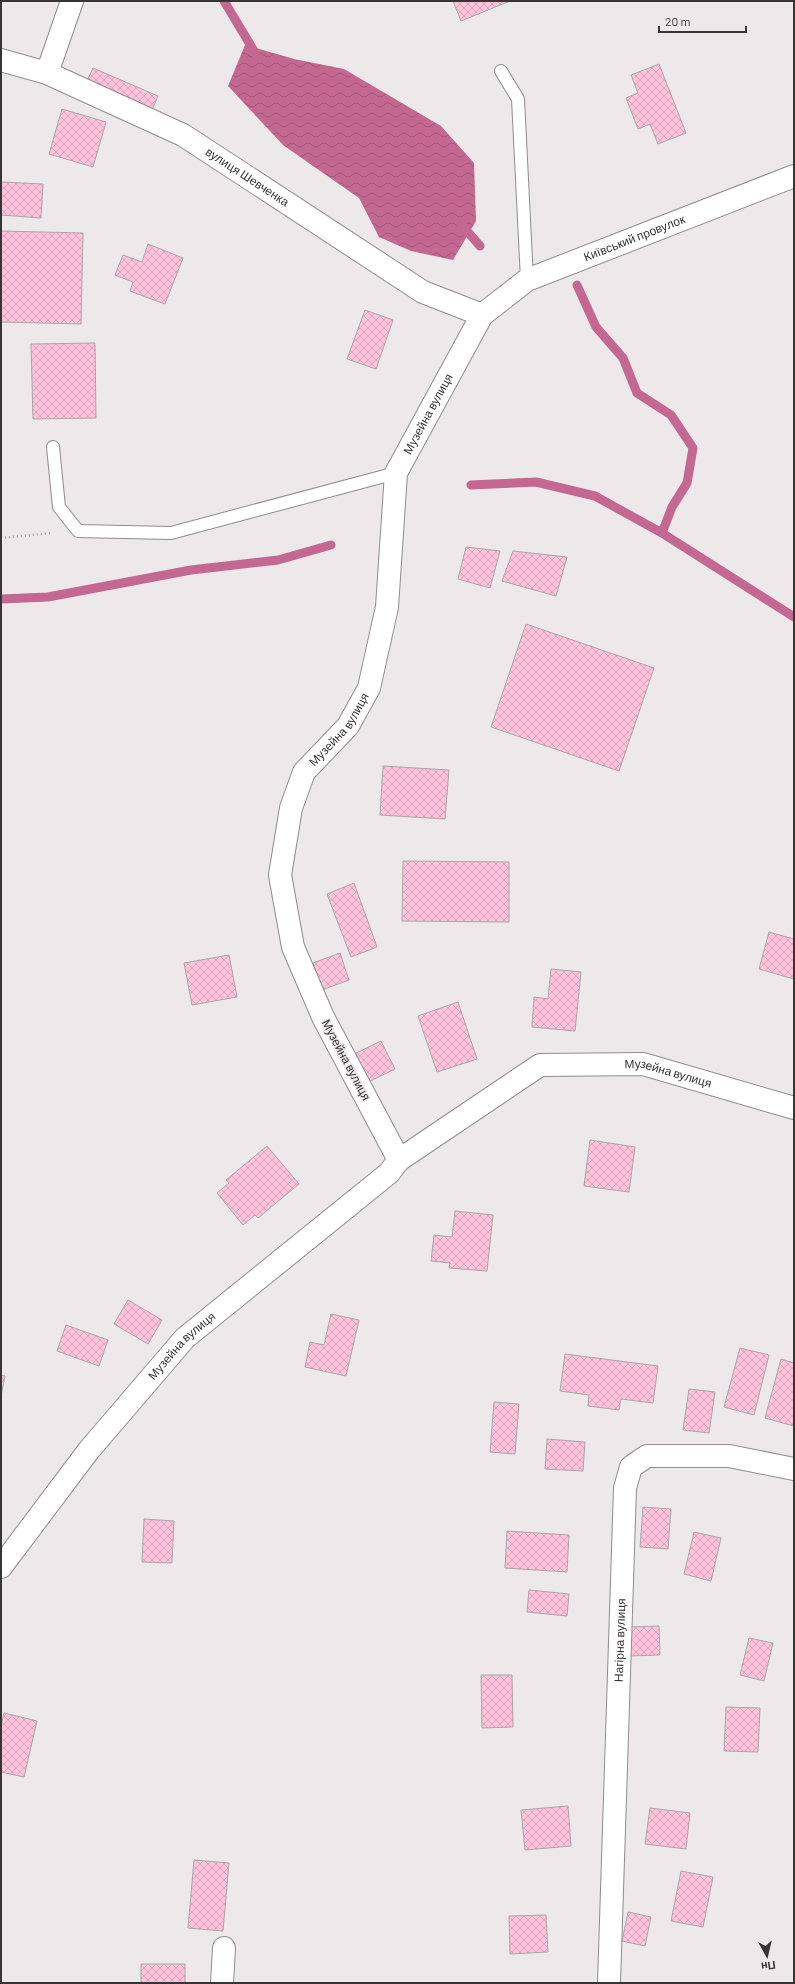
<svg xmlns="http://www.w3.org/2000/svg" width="795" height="1984" font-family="Barlow,sans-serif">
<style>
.water{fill:url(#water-waves)}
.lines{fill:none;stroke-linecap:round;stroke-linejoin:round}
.stream{stroke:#c46892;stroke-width:9}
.building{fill:url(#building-cross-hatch);stroke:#aba6a8}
.service-casing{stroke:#908c8e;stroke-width:14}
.minor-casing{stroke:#908c8e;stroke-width:24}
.path{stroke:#9f9b9c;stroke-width:2.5;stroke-dasharray:1 3;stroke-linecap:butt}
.service{stroke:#fff;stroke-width:12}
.minor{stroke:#fff;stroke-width:22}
.labels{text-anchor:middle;stroke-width:3.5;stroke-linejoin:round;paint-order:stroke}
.street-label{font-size:12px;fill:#363434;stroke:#ede8ea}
</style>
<defs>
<pattern id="water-waves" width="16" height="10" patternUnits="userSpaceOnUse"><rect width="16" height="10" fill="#c46892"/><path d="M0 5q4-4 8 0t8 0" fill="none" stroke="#a05678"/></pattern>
<pattern id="building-cross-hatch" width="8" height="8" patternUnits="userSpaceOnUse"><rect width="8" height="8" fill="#fec2db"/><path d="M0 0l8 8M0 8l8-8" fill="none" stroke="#daa7bd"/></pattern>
</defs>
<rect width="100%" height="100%" fill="#ede8ea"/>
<!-- water -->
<path class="water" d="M245 45 294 59 344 69 441 126 474 163 476 221 453 260 411 251 379 237 359 198 283 145 228 86Z"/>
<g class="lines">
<!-- stream -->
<path class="stream" d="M224 1 257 56
M461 224 480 246
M577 285 596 327 623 358 637 393 671 415 693 448 687 483 672 507 662 533
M471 485 536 482 595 496 662 533 794 617
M1 599 48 597 191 570 278 560 331 545"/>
</g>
<!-- building -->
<path class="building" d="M453 1H510L461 21Z
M659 64 686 133 658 144 650 124 638 129 626 98 638 93 631 75Z
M93 68 158 96 151 112 85 85Z
M62 109 106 122 93 167 49 154Z
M1 182 43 184 41 218 1 215Z
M1 231 83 233 81 324 1 322Z
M148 244 183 258 165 304 130 291 133 282 115 275 123 255 142 262Z
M365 310 393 320 376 369 347 359Z
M95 343 96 418 33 419 31 344Z
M466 547 500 551 490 588 458 579Z
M513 551 567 557 556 596 502 581Z
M526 624 654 668 619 771 491 727Z
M383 766 449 770 445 819 380 815Z
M403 861 509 862V922L402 921Z
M354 883 377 947 351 957 327 894Z
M769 932 794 939V979L759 969Z
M340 953 349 980 322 990 313 963Z
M229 955 237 997 192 1005 184 963Z
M551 969 581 972 575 1031 532 1027 534 997 548 999Z
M458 1002 477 1059 437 1072 418 1016Z
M381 1041 395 1069 364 1084 350 1056Z
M590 1140 635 1147 629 1192 584 1186Z
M267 1146 299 1184 258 1218 255 1215 243 1225 217 1193 229 1183 226 1180Z
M455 1211 493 1215 487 1271 449 1268 450 1263 431 1261 434 1235 452 1237Z
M128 1300 162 1320 148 1344 114 1324Z
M331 1314 359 1320 346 1376 305 1367 310 1342 324 1345Z
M66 1325 108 1340 99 1366 57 1351Z
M740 1348 769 1355 754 1415 724 1407Z
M565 1354 658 1366 653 1403 621 1399 619 1410 588 1406 589 1395 560 1391Z
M781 1359 794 1363V1426L765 1418Z
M1 1375 5 1376 1 1396Z
M689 1389 715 1392 709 1433 683 1430Z
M494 1402 519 1404 515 1454 490 1452Z
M547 1439 585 1442 583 1471 545 1469Z
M643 1507 671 1509 668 1549 640 1547Z
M144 1519 174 1521 172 1563 142 1562Z
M507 1531 569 1535 567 1572 505 1568Z
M694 1532 721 1538 711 1581 684 1574Z
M529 1590 569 1594 567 1616 527 1612Z
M659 1626 660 1655 629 1656V1627Z
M749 1638 773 1643 764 1681 740 1675Z
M481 1675H512L513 1727 482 1728Z
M726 1707 760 1708 758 1752 724 1751Z
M4 1713 37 1721 24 1777 1 1772V1725Z
M568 1806 571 1846 525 1850 521 1810Z
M650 1808 690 1813 686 1849 645 1844Z
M194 1860 229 1863 223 1931 188 1928Z
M681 1871 713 1877 703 1927 671 1921Z
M628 1912 651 1917 645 1946 622 1941Z
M546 1915 548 1952 510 1954 509 1916Z
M141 1964H185V1983H141Z"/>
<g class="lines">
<defs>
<path id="service" d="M501 71 518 99 527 280
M53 447 59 507 78 531 171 533 396 473"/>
<g id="minor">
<path id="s1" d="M1 60 47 73 183 135 423 292 482 315"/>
<path d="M47 73 72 1"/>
<path id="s2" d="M399 1160 323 1017 293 947 280 875 291 808 304 772 348 726 369 688 387 607 396 473 482 315 527 280 794 176"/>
<path id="s3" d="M1 1567 89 1450 185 1338 389 1173 399 1160 540 1065 643 1064 794 1108"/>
<path d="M222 1983 224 1948"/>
<path id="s4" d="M609 1983 625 1488 631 1467 647 1456H729L794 1469"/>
</g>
</defs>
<!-- service casing -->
<use href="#service" class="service-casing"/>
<!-- minor casing -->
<use href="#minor" class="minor-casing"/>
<!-- path -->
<path class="path" d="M1 538 52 533"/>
<!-- service -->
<use href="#service" class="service"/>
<!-- minor -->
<use href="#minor" class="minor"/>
</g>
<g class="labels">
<!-- street labels -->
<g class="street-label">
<text dy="4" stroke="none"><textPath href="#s1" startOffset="274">вулиця Шевченка</textPath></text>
<text dy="4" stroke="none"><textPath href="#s2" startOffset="1094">Київський провулок</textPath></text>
<text dy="4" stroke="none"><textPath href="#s2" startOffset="809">Музейна вулиця</textPath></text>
<text dy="4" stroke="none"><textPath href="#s2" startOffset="473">Музейна вулиця</textPath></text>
<text transform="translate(346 1060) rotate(62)" y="4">Музейна вулиця</text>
<text dy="4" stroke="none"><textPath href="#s3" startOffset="872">Музейна вулиця</textPath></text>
<text dy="4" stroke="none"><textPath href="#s3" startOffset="286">Музейна вулиця</textPath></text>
<text dy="4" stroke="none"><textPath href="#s4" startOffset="343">Нагірна вулиця</textPath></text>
</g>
</g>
<!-- border -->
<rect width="795" height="1984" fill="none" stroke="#363434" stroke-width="4"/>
<!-- north arrow -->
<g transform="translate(767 1956) rotate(172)" stroke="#ede8ea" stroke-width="3" paint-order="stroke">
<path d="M0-3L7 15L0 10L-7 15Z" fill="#363434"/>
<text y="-6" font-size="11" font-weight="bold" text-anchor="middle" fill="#363434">Пн</text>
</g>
<!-- scale -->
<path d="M659 26v6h87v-6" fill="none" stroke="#363434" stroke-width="2"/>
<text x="665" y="26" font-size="12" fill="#363434" stroke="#ede8ea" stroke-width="3" paint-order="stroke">20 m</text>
</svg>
